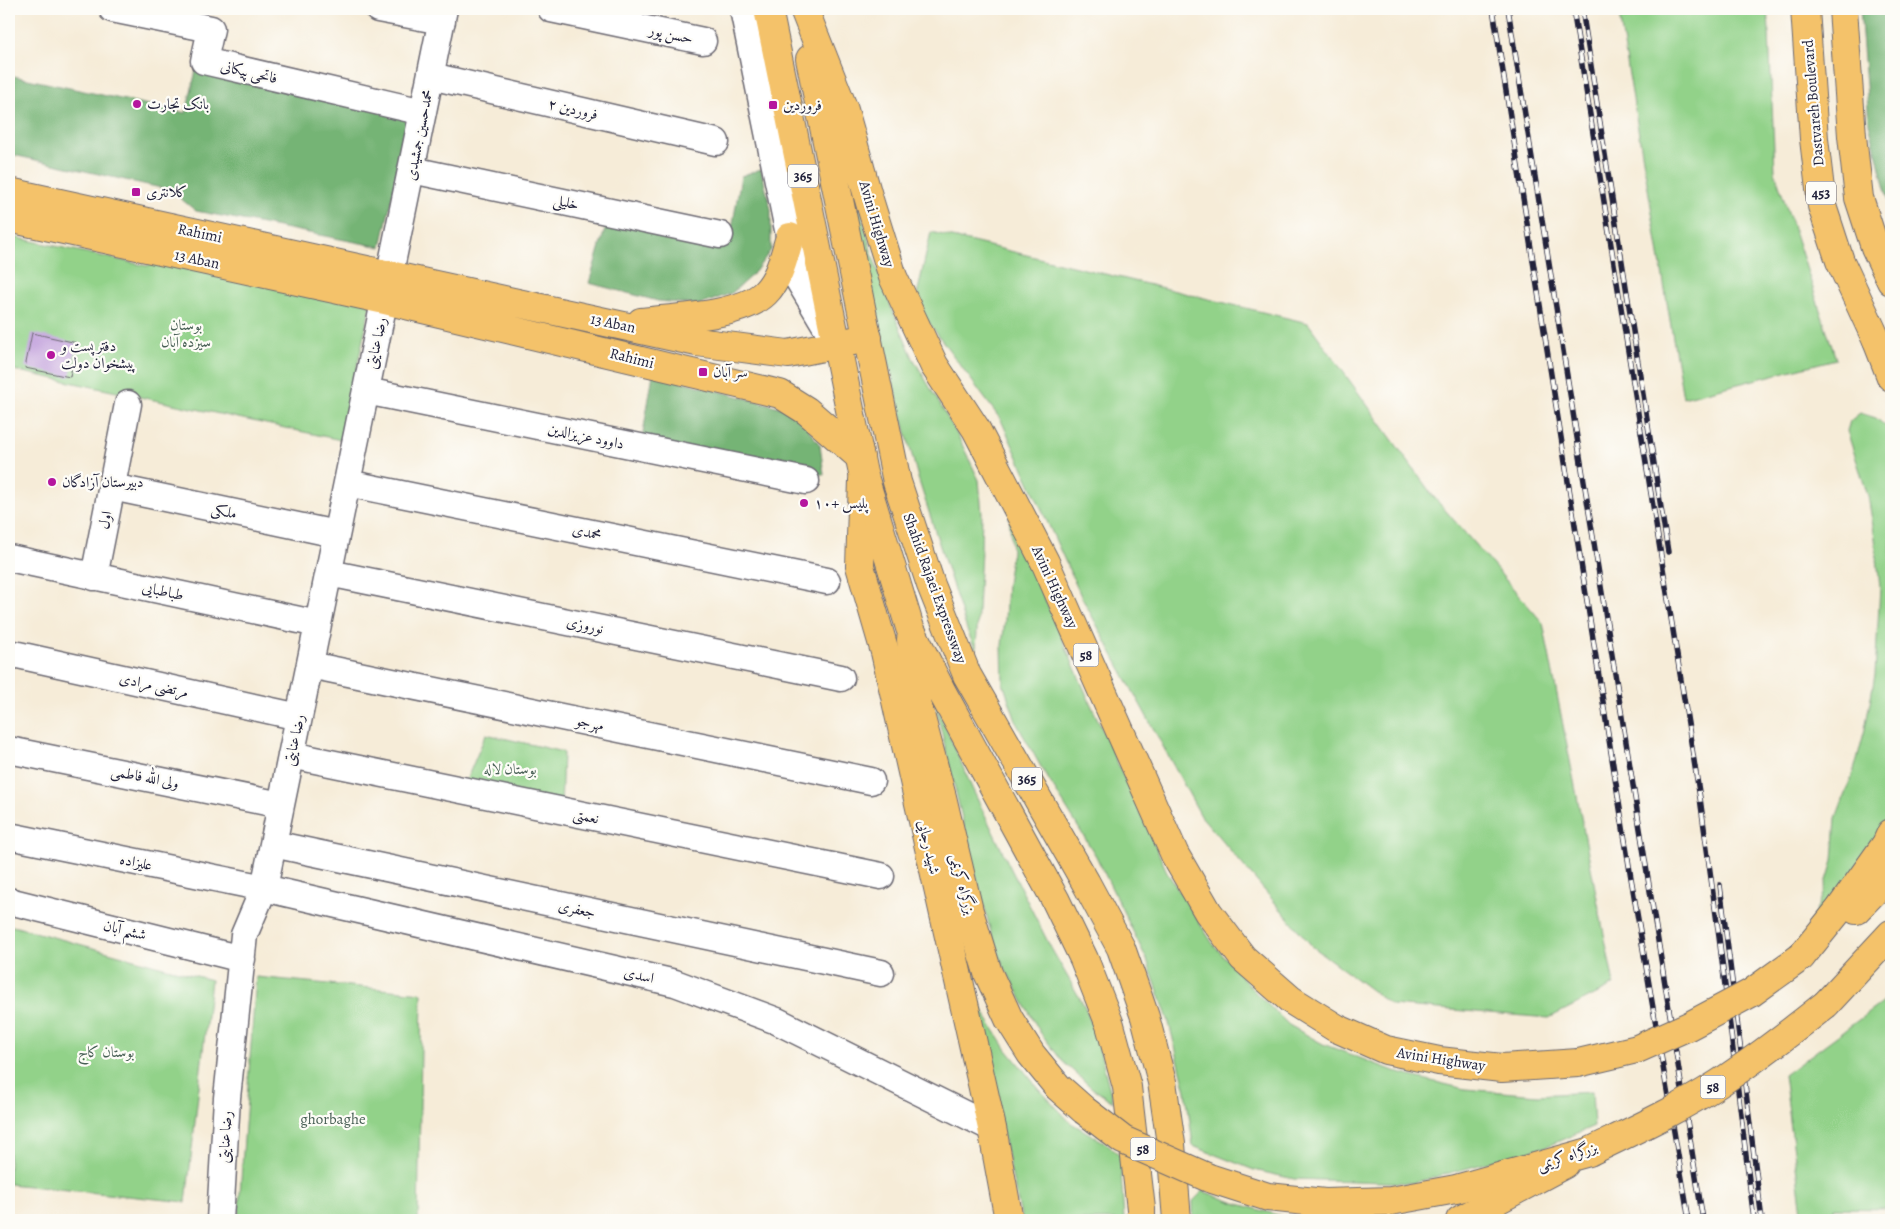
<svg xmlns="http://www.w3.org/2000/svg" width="1900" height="1229" font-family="Alegreya,Amiri,serif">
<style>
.green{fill:#92d289;stroke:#5a7a62}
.forest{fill:#75b475;stroke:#4c6b58}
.building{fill:#ba94d9}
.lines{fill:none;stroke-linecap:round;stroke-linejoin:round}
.minor-casing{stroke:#6c6972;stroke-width:29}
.major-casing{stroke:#6c6972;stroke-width:30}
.highway-casing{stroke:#6c6972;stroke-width:30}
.minor{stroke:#fff;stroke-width:26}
.major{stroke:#f4c26a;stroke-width:28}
.highway{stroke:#f4c26a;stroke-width:28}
.rail-casing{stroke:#22223b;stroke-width:5.5}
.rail{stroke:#fdfcf7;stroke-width:4;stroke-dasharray:11;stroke-linecap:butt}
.highway-bridge-casing{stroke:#6c6972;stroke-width:30;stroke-linecap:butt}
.highway-bridge{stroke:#f4c26a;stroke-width:28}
.poi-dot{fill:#b5179e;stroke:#fdfcf7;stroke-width:2}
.labels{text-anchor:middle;stroke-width:4.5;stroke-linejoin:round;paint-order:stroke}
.shield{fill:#fdfcf7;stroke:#646373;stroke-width:1}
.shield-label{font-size:14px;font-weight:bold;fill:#22223b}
.street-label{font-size:15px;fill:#22223b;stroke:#fdfcf7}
.poi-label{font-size:15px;fill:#22223b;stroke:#fdfcf7;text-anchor:start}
.park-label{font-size:15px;fill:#496056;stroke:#fdfcf7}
</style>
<rect width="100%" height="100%" fill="#fdfcf7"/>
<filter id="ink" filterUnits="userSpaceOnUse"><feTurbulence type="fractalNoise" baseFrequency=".02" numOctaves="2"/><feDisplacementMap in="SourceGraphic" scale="10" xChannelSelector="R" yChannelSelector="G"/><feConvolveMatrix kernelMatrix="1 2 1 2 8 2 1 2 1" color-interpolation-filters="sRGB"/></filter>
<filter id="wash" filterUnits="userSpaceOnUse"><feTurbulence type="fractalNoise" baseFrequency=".0096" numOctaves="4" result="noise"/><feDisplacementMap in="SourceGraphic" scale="20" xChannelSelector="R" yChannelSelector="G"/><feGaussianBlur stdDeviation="1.12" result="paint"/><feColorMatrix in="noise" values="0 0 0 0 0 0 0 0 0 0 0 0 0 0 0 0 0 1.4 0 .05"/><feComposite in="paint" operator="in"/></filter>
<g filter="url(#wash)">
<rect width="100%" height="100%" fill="#f6ecd8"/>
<!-- green -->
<path class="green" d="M1618 9H1768L1775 172 1836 359 1683 398Z
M854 183 872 254 891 307 913 358 957 434 979 480 982 514 981 550 976 651 967 630 918 478 898 402 847 186Z
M931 232 1308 323 1433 496 1543 623 1614 985 1549 1018 1391 1005 1312 946 1201 816 1081 596 1001 420 915 304Z
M9 236 147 266 167 256 371 303 341 440 9 369Z
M1860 413 1876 418 1891 431V813C1873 857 1838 892 1808 927L1822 897 1833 861 1836 818 1855 767 1865 729 1875 675 1880 588 1875 538 1868 496 1847 431 1850 421Z
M1009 517 1088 698 1168 874 1213 944 1255 992 1289 1025 1323 1044 1402 1074 1465 1089 1538 1095 1592 1092 1594 1126 1545 1147 1413 1183 1294 1179 1254 1170 1193 1146 1186 1091 1168 1019 1147 960 1096 856 1041 767 1017 724 1003 683 1002 645 1005 620 1007 584 1012 551Z
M934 700 972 788 1010 867 1051 948 1086 1009 1097 1040 1113 1102 1092 1088 1062 1061 1040 1032 1003 965 992 936 973 864Z
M486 734 563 752 561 809 463 788Z
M9 925 211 980 186 1202 9 1184Z
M965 969 987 1019 1007 1050 1039 1089 1071 1123 1104 1142 1120 1155 1124 1220H1022Z
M256 977 422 993 418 1220H238Z
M1891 996V1195L1887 1209 1834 1208V1220H1803L1784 1075Z
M1203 1191 1235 1203 1282 1216 1351 1220H1193V1201Z
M1465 1206 1443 1220H1385L1430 1217Z
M1838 1214 1890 1216V1220H1838Z"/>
<!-- forest -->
<path class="forest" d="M1860 9H1891V208L1884 185 1869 123Z
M197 66 410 116 381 247 196 211 170 190 9 154V75L186 113Z
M761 169 771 209V250L755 272 732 293 700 305 658 301 589 283 608 219 725 244 733 223 741 176Z
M653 374 795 411 820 445 824 475 642 439Z"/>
<g id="blocks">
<!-- building -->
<path class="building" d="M32 333 77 343 70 377 25 368Z"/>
</g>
</g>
<g filter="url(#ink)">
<use href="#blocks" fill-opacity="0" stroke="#6c6972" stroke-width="1"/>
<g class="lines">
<defs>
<path id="minor" d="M112 9 211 29 204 61 423 112
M378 9 442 21
M551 9 703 41
M743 9 798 279 833 338
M431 76 716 142
M412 170 720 235
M366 391 806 481
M347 483 827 581
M112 487 336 534
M9 558 318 624
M329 573 841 678
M94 577 128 404
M9 653 299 717
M310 665 871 781
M9 750 281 805
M291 755 881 876
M9 836 264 888 675 983 777 1021 992 1128
M273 844 881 973
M9 901 242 959
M220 1220 227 1098 244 935 264 888 444 9"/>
<path id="major" d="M1805 9 1814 139 1822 206 1840 261 1877 341 1890 362
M1843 9 1852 136 1859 198 1875 247 1891 281
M9 192 697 342 788 354 868 338
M9 218 385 300 780 394 807 411 860 457
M641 322C674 318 742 316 765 293 780 278 784 256 790 237
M863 480 860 566 885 652 992 1128 1009 1220
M1460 1220 1565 1164"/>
<path id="highway" d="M768 9 863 473 910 628 942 692 1056 901 1084 959 1110 1025 1127 1087 1141 1209V1220
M804 9 844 110 870 203 893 277 934 365 976 429 1045 562 1175 855 1208 912 1243 958 1291 1000 1336 1028 1386 1050 1439 1061 1502 1068 1578 1063
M810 59 897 482 931 585 967 675 1086 883 1121 948 1145 1017 1162 1082 1171 1144 1177 1220
M1877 341 1891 377
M911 639 914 692 942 797 969 911 988 973 1009 1019 1031 1054 1058 1087 1084 1110
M1856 910 1891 874
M1801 957 1839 910 1886 844 1891 833
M1826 1004 1891 934
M1209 1178 1268 1197 1325 1203 1391 1201 1456 1189 1589 1152"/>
</defs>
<!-- minor casing -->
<use href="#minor" class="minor-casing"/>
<!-- major casing -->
<use href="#major" class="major-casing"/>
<!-- highway casing -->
<use href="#highway" class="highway-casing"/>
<!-- minor -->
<use href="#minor" class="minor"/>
<!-- major -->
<use href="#major" class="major"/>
<!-- highway -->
<use href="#highway" class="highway"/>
<defs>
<path id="rail" d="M1493 9 1631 878 1689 1220
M1508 9 1703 1220
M1573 9 1700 798 1719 937 1754 1220
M1582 9 1668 552
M1720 885 1762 1220"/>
</defs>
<!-- rail casing -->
<use href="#rail" class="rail-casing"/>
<!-- rail -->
<use href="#rail" class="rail"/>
<defs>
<path id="highway-bridge" d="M1578 1063 1637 1049 1689 1026 1751 993 1801 957
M1084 1110 1123 1140 1209 1178
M1589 1152C1632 1131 1678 1110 1718 1084 1756 1059 1791 1032 1826 1004"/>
</defs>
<!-- highway-bridge casing -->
<use href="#highway-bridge" class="highway-bridge-casing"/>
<!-- highway-bridge -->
<use href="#highway-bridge" class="highway-bridge"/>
</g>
</g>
<!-- markers -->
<g class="poi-dot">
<circle cx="137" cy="104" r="5"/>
<rect x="768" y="100" width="10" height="10" rx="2.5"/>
<rect x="131" y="187" width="10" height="10" rx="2.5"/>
<circle cx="51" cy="355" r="5"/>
<rect x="698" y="367" width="10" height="10" rx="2.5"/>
<circle cx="52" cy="482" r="5"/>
<circle cx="804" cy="503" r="5"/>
</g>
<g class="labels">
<!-- shield labels -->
<g class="shield">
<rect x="788" y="164.5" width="30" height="23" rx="4"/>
<rect x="1806" y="181.5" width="30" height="23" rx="4"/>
<rect x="1073.5" y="643.5" width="25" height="23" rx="4"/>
<rect x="1012" y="767.5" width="30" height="23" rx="4"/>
<rect x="1700.5" y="1075.5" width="25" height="23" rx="4"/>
<rect x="1130.5" y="1137.5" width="25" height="23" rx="4"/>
</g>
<g class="shield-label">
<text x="803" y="181">365</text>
<text x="1821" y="198">453</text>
<text x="1086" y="660">58</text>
<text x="1027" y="784">365</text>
<text x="1713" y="1092">58</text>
<text x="1143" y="1154">58</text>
</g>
<!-- street labels -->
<g class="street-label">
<text transform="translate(671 34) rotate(12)" y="5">حسن پور</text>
<text transform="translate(249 72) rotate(13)" y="5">فاتحی پیکانی</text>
<text transform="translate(1813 103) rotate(-95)" y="5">Dastvareh Boulevard</text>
<text transform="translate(573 109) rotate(13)" y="5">فروردین ۲</text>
<text transform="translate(419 135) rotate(-79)" y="5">محمدحسین جمشیدی</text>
<text transform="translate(566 202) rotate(12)" y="5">خلیلی</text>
<text transform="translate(877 224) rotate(73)" y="5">Avini Highway</text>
<text transform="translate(200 233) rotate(12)" y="5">Rahimi</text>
<text transform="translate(197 259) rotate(12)" y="5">13 Aban</text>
<text transform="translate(613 323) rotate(12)" y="5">13 Aban</text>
<text transform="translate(376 343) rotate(-78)" y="5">رضا عنایتی</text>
<text transform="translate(632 358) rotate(14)" y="5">Rahimi</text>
<text transform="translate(586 436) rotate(12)" y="5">داوود عزیزالدین</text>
<text transform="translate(224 511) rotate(12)" y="5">ملکی</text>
<text transform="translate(105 520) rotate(-79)" y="5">اول</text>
<text transform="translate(587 532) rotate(12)" y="5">محمدی</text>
<text transform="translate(1055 587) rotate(65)" y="5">Avini Highway</text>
<text transform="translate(935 588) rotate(70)" y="5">Shahid Rajaei Expressway</text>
<text transform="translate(163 591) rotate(12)" y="5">طباطبایی</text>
<text transform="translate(585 625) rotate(12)" y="5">نوروزی</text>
<text transform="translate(154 685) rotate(12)" y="5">مرتضی مرادی</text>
<text transform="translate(590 723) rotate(12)" y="5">مهرجو</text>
<text transform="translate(294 740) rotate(-78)" y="5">رضا عنایتی</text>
<text transform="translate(145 777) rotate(11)" y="5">ولی الله فاطمی</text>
<text transform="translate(586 816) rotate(12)" y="5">نعمتی</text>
<text transform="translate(929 847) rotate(77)" y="5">شهید رجایی</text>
<text transform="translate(136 862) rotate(12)" y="5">علیزاده</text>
<text transform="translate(963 884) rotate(76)" y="5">بزرگراه کریمی</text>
<text transform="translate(577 909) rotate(12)" y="5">جعفری</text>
<text transform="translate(125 930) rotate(14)" y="5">ششم آبان</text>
<text transform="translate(639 975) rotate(13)" y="5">اسدی</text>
<text transform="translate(1441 1059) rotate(9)" y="5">Avini Highway</text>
<text transform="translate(225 1137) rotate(-87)" y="5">رضا عنایتی</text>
<text transform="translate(1567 1156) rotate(-18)" y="5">بزرگراه کریمی</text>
</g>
<!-- poi labels -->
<g class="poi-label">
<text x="147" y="109">بانک تجارت</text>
<text x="783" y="110">فروردین</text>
<text x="146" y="197">کلانتری</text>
<text x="61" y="351">دفتر پست و<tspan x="61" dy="17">پیشخوان دولت</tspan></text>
<text x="713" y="377">سر آبان</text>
<text x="62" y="487">دبیرستان آزادگان</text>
<text x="814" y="508">پلیس +۱۰</text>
</g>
<!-- park labels -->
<g class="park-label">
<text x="186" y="330">بوستان<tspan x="186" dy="17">سیزده آبان</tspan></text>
<text x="510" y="774">بوستان لاله</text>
<text x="106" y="1057">بوستان کاج</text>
<text x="333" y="1124">ghorbaghe</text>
</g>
</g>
<!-- margin -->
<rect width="1900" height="1229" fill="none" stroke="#fdfcf7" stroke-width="30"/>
</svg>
